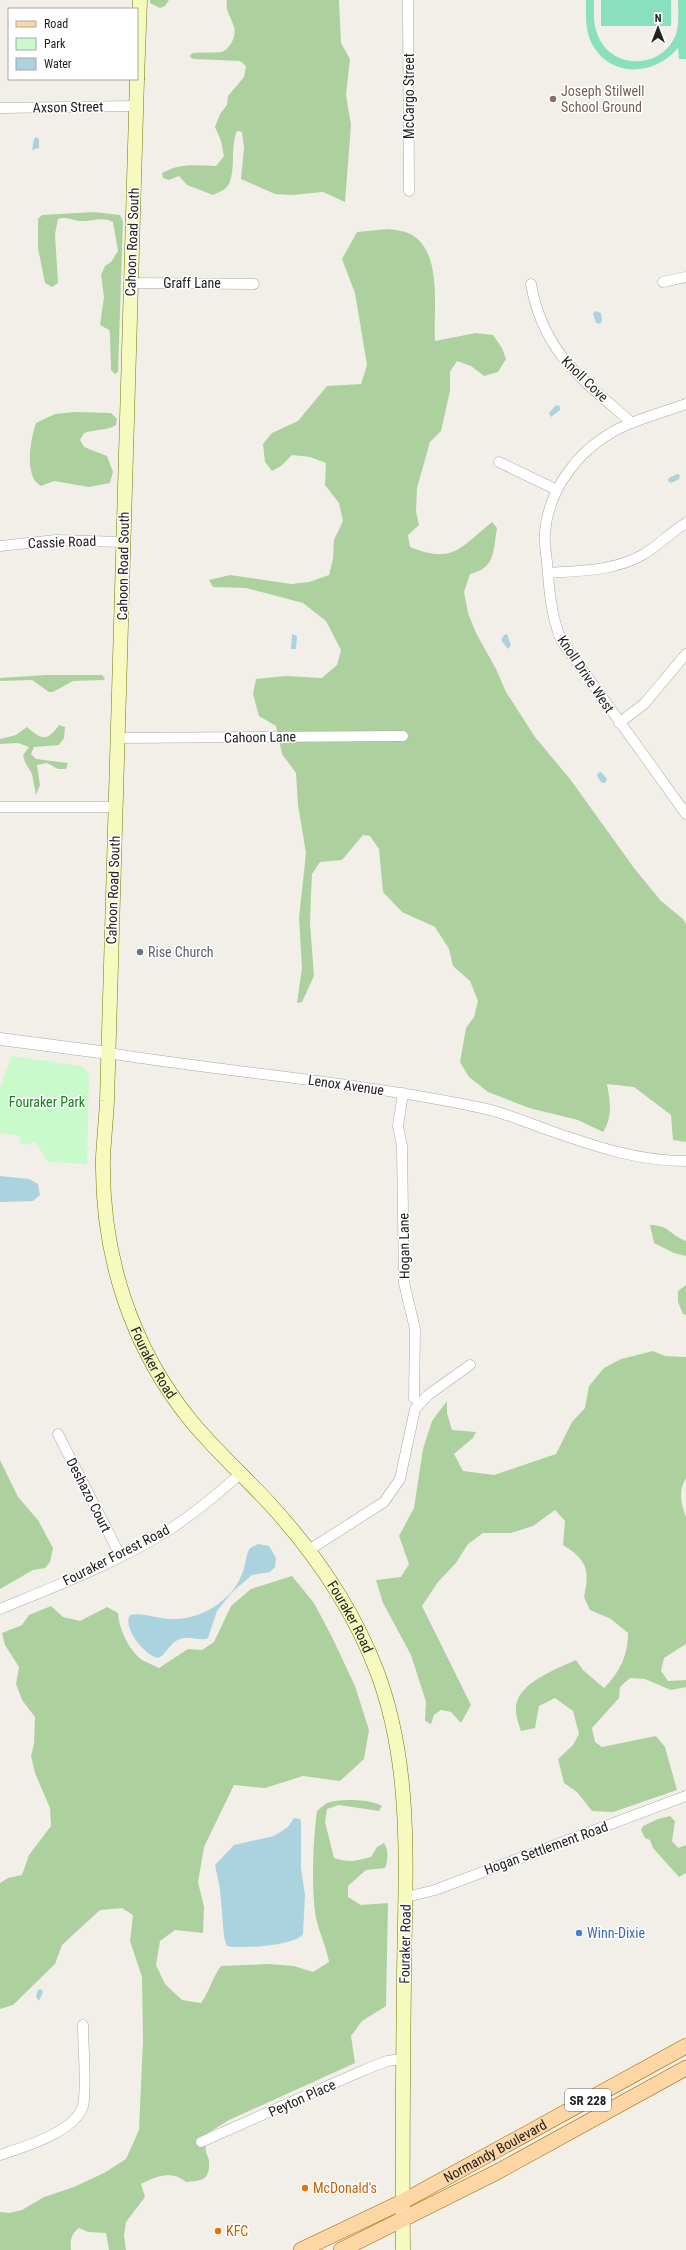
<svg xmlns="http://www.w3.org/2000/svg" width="686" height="2250" font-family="'Roboto Condensed',sans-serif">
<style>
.forest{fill:#add19e}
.park{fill:#c8facc}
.pitch{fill:#88e0be}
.water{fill:#aad3df}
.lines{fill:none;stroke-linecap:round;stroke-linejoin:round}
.minor-casing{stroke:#a9a9a9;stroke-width:11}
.tertiary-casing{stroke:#a9a9a9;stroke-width:13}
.secondary-casing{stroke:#707d05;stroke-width:15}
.primary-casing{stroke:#a06b00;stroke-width:16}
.minor{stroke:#fff;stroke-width:10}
.tertiary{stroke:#fff;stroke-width:12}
.secondary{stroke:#f7fabf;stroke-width:14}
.primary{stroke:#fcd6a4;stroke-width:15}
.education-dot{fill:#8d6e63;stroke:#fff;stroke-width:1.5}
.worship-dot{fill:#6b7280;stroke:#fff;stroke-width:1.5}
.shop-dot{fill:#3f7fe0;stroke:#fff;stroke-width:1.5}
.food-dot{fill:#e8710a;stroke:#fff;stroke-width:1.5}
.labels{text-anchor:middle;stroke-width:3;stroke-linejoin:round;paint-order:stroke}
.shield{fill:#fff;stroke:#646464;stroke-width:1}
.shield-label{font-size:13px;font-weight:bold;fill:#222}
.education-label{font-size:14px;fill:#785e54;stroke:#fff;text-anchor:start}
.street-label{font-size:14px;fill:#222;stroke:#fff}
.worship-label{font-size:14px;fill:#5b616d;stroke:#fff;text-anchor:start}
.park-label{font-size:14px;fill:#0c8416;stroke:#fff}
.shop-label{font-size:14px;fill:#366cbe;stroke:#fff;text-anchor:start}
.food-label{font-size:14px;fill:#c56008;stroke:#fff;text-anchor:start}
</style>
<rect width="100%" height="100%" fill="#f2efe9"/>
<!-- forest -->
<path class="forest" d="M150 0H169L165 6 160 8 150 3Z
M227 0H339L341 43 350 59 346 95 351 125 345 202 323 192 292 195 275 194 241 179 244 148 242 132 237 131C230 147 236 168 229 184 226 190 219 192 213 195L187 185 179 176 169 180 163 178 162 173C179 163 197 165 216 166L224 156 221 141 215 127 220 114 227 105 228 96 244 77 246 66 240 61 193 59 189 56 193 53C202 52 212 53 221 52 230 50 237 35 234 27 231 17 225 11 227 0Z
M94 212 120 215 123 221 118 372 115 374 111 370 110 334 109 330 100 325 104 297 101 275 105 266 111 262 118 251 113 222C102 216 92 222 80 221 71 220 67 216 58 219L55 234 58 283 52 287 45 283 38 248V219L42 215Z
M388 229C395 230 406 231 412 235 443 253 433 311 435 341L476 333 493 335 502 348 506 359 498 372 484 376 471 366 457 361 450 372V391L441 431 430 442 417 488 416 512 419 525 408 535 410 547C453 564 459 549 492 522L497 528C493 551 496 568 470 574L464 592 468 613 476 633 496 669 506 692 535 737 570 779 634 868 661 901 683 919 686 924V1142L673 1140 671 1115 634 1087 607 1084C610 1101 613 1117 603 1132L578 1120 529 1108 488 1092 469 1077 460 1062 466 1028 474 1017 478 1001 470 981 453 966 449 949 435 927 402 912 383 892 379 849 370 836 363 835 342 860 320 862 312 874 311 895 310 923 314 976 302 1002 297 1003 302 968 299 918 306 853 298 805 296 773 282 754 276 726 259 716 253 694 256 679 285 676 322 678 337 665 341 650 326 621 303 603 246 588 213 587 209 580 230 575 291 584 309 582 329 575 333 559 334 540 343 521 339 503 325 485 326 463 310 457 292 455 281 466 272 471 265 462 263 444 272 433 298 421 327 386 361 384 367 365 355 293 342 259 357 232Z
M75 412 111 413 117 419 116 425C107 431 95 429 84 433L80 440 84 447 107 456 113 472 110 483 89 487 54 481 41 486C23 476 31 438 36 423L55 414Z
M46 675H102L105 678 104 680 73 681 53 692H49L32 680 0 681V678Z
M59 725 65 727 64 738 59 745 34 747 31 754 36 759 68 763 66 769H58L47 763 37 765 40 785 36 795 32 774 25 762 23 755 29 747 18 743 0 744V739L16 735 27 727C42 740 47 742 59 725Z
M650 1225C669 1225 670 1235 686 1241V1256L674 1253 654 1243Z
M686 1285V1315L683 1314 678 1302V1291Z
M653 1351 665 1356 686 1357V1478C678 1491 681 1504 686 1517V1644L664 1658 661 1671 668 1681 686 1680V1687L671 1690 645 1679 630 1678 620 1687 619 1698 592 1728 595 1742 602 1747 656 1736 665 1747 677 1790 613 1812 592 1811 577 1792 564 1783 558 1759 573 1745 579 1734 573 1711 555 1698 539 1706 535 1728 521 1731C519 1725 516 1717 516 1710 514 1684 557 1669 576 1660L583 1670 604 1688C620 1672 628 1655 628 1633L611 1619 590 1610 584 1597C590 1570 587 1560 563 1545L565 1521 555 1510 533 1526 511 1533H483L468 1544 456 1563 438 1582 422 1606 471 1705 461 1723 451 1712 441 1710 434 1715 431 1724 425 1721 426 1702 411 1655 383 1603 376 1580 401 1577 409 1564 399 1536 414 1508 423 1449 432 1421 447 1401V1413L452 1430 476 1432 473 1438 454 1454 463 1471 494 1475 556 1454 572 1422 585 1408 589 1386 604 1368 621 1359Z
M0 1460 18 1497 38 1520 53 1548 50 1562 45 1568 33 1570 0 1589Z
M292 1576 314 1603 332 1637 355 1686 369 1730 364 1759 340 1781 303 1776 265 1788 234 1785 204 1847 198 1882 204 1907 203 1933 175 1930 160 1941 156 1965 165 1984 182 2000 201 2003C210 1991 212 1978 221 1966L269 1964 294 1966 313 1972 329 1962C326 1946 319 1932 316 1918 311 1889 313 1839 317 1811 320 1808 324 1805 327 1803 338 1798 373 1799 382 1806L379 1811 339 1805 327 1809 325 1822 334 1858C348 1863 357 1861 371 1857L377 1847 384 1843C389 1850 388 1860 385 1868L366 1870 348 1886V1897L361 1905 388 1903 386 2006 362 2021 351 2036 355 2063 229 2120 208 2133C207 2139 205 2146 206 2152 207 2155 209 2158 209 2161 210 2180 203 2181 186 2182 172 2170 156 2176 141 2184L145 2197 126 2222 124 2235 126 2250H109L106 2233 88 2232 79 2228C71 2234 70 2241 71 2250H0V2212L9 2213 22 2210 44 2197 74 2187 104 2173 126 2159 139 2130 143 2040 142 1977 130 1941 133 1915 122 1908 100 1910 62 1945 55 1964 13 2005 0 2009V1883L8 1878 22 1875 29 1855 51 1826 50 1808 35 1773 31 1756 34 1744 35 1717 22 1700 16 1684 19 1667 5 1645 2 1633 22 1625 29 1615 51 1606 63 1617 80 1621 107 1607 118 1613C119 1629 129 1650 142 1660 147 1663 154 1665 159 1668L188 1649 202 1650 214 1642 231 1606 251 1589Z
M670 1816 675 1821 672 1841 678 1848 686 1845V1873L679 1877 653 1848 650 1840 645 1838 641 1830 643 1826 658 1819Z"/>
<!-- park -->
<path class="park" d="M11 1056 82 1066 89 1076 87 1164 49 1162 34 1141 28 1145 19 1143 20 1136 0 1133V1089Z"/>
<!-- pitch -->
<path class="pitch" d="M586 0H594C594 11 593 23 597 33 608 68 657 71 674 39 680 27 678 13 678 0H686V59H679L678 48C655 76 609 79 591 42 585 29 586 14 586 0Z
M601 0H671V26H601Z"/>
<!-- water -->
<path class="water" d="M36 137 39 139V148L32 150 34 139Z
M595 311 601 313 602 321 600 324 596 323 593 314Z
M556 405 560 406V410L551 417 549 413Z
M677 474 680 475 679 479 671 483 668 481 669 478Z
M292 634 297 636 296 649H291Z
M507 634 511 645 508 649 501 640 504 635Z
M601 772 607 779 605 783 601 782 597 776 598 773Z
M0 1176 29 1179 38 1184 40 1195 33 1201 0 1202Z
M258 1544 269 1546 276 1558 275 1567 270 1572 252 1575 232 1592 217 1611 208 1638C200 1642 189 1635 180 1639 169 1643 167 1654 158 1658 145 1656 122 1628 130 1615 143 1612 158 1619 172 1619 200 1620 232 1601 242 1574 246 1565 245 1556 250 1548Z
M294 1818 300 1819 301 1822V1868L305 1895 303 1934C295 1946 240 1949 227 1946L224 1937 220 1889 215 1865 234 1845 274 1836 288 1827Z
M41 1989 43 1992 39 2001 36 1997 38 1990Z"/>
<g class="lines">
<defs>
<path id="minor" d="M408 0 409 191
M0 108 136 106
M663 282 686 277
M130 283 254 284
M531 284C543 353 583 380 632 423
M686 404C664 412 641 418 620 428 580 448 549 487 545 532 544 542 546 553 547 562 549 589 551 615 561 640L686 814
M499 462 557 490
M0 546 56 540 123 542
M548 573C579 571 616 571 644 554 659 545 671 532 686 523
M619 723 644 704 686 654
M118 738 403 736
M0 807H115
M108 1053C233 1073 359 1082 482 1108 505 1113 526 1122 548 1130 594 1146 637 1161 686 1161
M403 1093 398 1126 402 1146 404 1283 415 1329 414 1398
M58 1434 120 1555
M309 1550 384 1502 400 1479 415 1409 428 1395 470 1365
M0 1609C56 1586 121 1561 172 1528 197 1511 219 1493 241 1473
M406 1897 435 1890 686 1796
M201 2142 364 2070 387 2061 403 2059
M0 2155C24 2147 75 2132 83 2106 87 2090 83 2045 83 2025"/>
<path id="tertiary" d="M0 1039 108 1053"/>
<g id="secondary">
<path id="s1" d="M137 79 107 1101C106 1120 104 1139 103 1157 101 1254 131 1348 192 1422 216 1451 244 1476 269 1503 314 1552 352 1607 376 1669 414 1767 405 1874 404 1977 403 2068 402 2159 403 2250"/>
<path d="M137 79 140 0"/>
</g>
<g id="primary">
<path id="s2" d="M301 2250 402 2202 686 2046"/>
<path d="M341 2250 497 2172 686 2068"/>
</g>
</defs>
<!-- minor casing -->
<use href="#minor" class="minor-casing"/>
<!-- tertiary casing -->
<use href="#tertiary" class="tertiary-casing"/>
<!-- secondary casing -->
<use href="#secondary" class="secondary-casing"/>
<!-- primary casing -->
<use href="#primary" class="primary-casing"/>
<!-- minor -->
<use href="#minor" class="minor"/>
<!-- tertiary -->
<use href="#tertiary" class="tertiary"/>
<!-- secondary -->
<use href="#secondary" class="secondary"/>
<!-- primary -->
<use href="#primary" class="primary"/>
</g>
<!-- markers -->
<circle class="education-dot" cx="553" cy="99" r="4"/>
<circle class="worship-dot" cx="140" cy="952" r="4"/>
<circle class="shop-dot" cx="579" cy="1933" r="4"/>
<g class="food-dot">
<circle cx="305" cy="2188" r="4"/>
<circle cx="218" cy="2231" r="4"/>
</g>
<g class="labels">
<!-- shield labels -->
<rect class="shield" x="565" y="2089" width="46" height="22" rx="3"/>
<g class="shield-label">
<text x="588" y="2105">SR 228</text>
</g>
<!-- education labels -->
<g class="education-label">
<text x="561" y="96">Joseph Stilwell<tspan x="561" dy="16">School Ground</tspan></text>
</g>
<!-- street labels -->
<g class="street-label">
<text transform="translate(409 96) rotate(-90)" y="5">McCargo Street</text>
<text transform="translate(68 107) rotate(-1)" y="5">Axson Street</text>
<text transform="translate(132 242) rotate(-88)" y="5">Cahoon Road South</text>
<text x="192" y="288">Graff Lane</text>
<text transform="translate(585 379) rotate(44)" y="5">Knoll Cove</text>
<text transform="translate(62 542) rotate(-2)" y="5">Cassie Road</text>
<text transform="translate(123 566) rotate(-89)" y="5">Cahoon Road South</text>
<text transform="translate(586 674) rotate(56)" y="5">Knoll Drive West</text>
<text transform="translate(260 737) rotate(-1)" y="5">Cahoon Lane</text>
<text transform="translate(113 890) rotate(-88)" y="5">Cahoon Road South</text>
<text transform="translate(346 1085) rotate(8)" y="5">Lenox Avenue</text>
<text transform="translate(404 1246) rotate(-91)" y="5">Hogan Lane</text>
<text dy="5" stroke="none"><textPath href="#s1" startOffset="1293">Fouraker Road</textPath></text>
<text transform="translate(89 1495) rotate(63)" y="5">Deshazo Court</text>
<text transform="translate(116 1555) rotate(-27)" y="5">Fouraker Forest Road</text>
<text dy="5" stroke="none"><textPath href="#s1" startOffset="1616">Fouraker Road</textPath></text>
<text transform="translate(546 1848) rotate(-20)" y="5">Hogan Settlement Road</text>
<text transform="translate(405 1944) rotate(-89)" y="5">Fouraker Road</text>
<text transform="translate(302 2098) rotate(-24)" y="5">Peyton Place</text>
<text dy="5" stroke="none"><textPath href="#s2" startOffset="218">Normandy Boulevard</textPath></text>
</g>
<!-- worship labels -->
<g class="worship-label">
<text x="148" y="957">Rise Church</text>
</g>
<!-- park labels -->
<g class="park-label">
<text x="47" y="1107">Fouraker Park</text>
</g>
<!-- shop labels -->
<g class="shop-label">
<text x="587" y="1938">Winn-Dixie</text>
</g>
<!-- food labels -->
<g class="food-label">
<text x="313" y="2193">McDonald's</text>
<text x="226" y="2236">KFC</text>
</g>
</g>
<!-- legend -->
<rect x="8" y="8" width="130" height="72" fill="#ffffff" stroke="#a7a7a7"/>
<rect x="16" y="21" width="20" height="6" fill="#fcd6a4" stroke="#a7a7a7"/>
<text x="44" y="28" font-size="12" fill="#222222">Road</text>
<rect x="16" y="38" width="20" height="12" fill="#c8facc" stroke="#a7a7a7"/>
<text x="44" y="48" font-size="12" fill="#222222">Park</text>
<rect x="16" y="58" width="20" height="12" fill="#aad3df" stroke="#a7a7a7"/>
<text x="44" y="68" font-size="12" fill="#222222">Water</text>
<!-- north arrow -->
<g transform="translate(658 28)" stroke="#ffffff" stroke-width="3" paint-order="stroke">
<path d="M0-3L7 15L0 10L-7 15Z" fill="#222222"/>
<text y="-6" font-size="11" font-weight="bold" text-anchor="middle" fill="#222222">N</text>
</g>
</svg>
